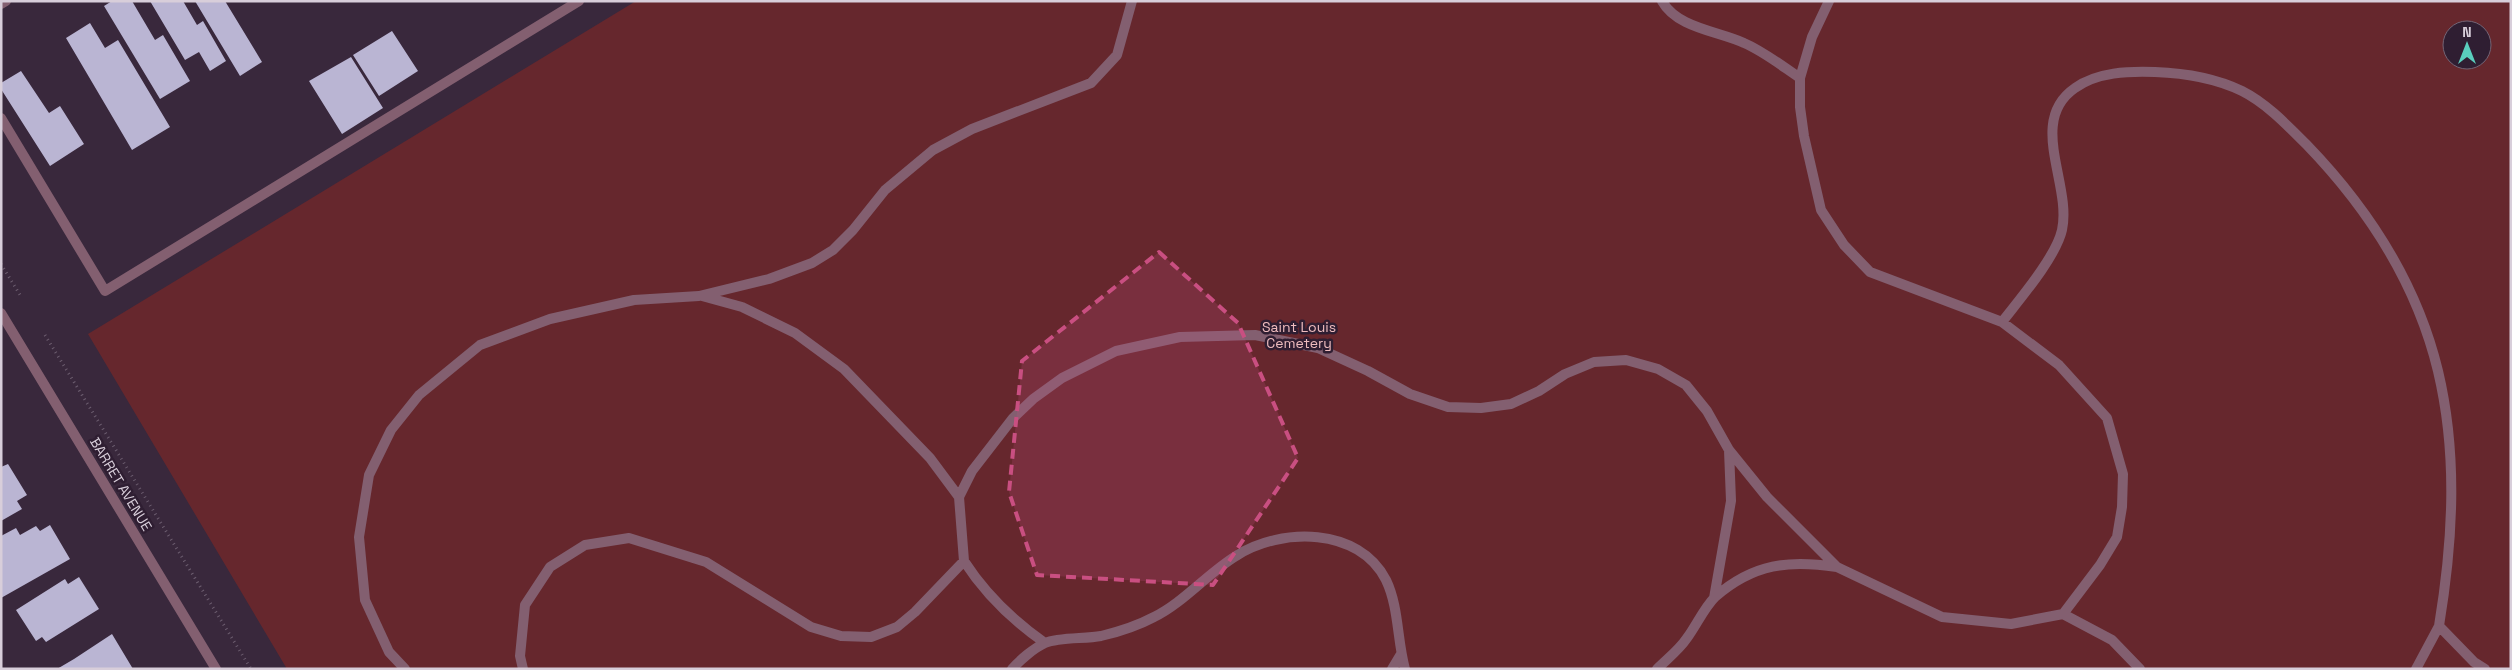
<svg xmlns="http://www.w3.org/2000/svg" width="2512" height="670" font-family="'Space Grotesk',sans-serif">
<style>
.green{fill:#66272d;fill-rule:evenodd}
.building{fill:#bab5d3}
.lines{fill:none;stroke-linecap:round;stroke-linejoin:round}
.path{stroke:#6c5d6f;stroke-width:3;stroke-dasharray:1 4;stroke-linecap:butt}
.service{stroke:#835f70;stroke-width:10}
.minor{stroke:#835f70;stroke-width:10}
.tertiary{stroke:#835f70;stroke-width:10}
.marked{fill:#c94f81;fill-opacity:0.2;stroke:#c94f81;stroke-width:4;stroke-dasharray:10 6;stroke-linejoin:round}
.labels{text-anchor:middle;stroke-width:5;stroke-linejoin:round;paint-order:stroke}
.park-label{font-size:14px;fill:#efbcbe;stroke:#2f1e32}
.street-label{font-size:14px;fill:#d8ceda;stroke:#2f1e32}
</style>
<rect width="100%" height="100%" fill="#39283c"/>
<!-- green -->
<path class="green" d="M636 1H2511V669H287L88 334ZM2452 30H2482V60H2452Z"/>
<!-- building -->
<path class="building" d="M112 1H132L155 40 163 35 190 81 160 99 104 6Z
M150 1H183L197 25 203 21 226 61 210 71 199 52 185 60Z
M195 1H225L262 62 240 76Z
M90 23 105 48 118 40 170 127 132 150 66 38Z
M392 31 418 71 379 96 353 55Z
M351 57 383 108 342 134 309 81Z
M21 71 49 113 60 106 84 144 50 166 1 89V83Z
M8 464 27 495 17 501 22 509 1 521V467Z
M50 525 70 559 1 598V536L16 528 20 535 36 526 40 531Z
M79 577 99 609 46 642 42 637 36 641 16 610 65 579 68 584Z
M112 634 133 669H57L74 659Z"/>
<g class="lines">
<!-- path -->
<path class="path" d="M1 264 22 298
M45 335 251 669"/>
<!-- service -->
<path class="service" d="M1662 1C1677 28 1718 31 1744 43 1763 51 1782 66 1800 78
M1829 1 1812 37 1800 78V107L1804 136 1821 210 1844 245 1870 272 2002 322C2019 300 2056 257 2062 230 2072 184 2027 121 2075 88 2097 72 2129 71 2155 72 2184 73 2215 78 2242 91 2266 103 2287 125 2306 144 2367 207 2417 284 2438 371 2458 455 2453 541 2439 626L2474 662 2485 669
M1 118 105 291 579 1
M702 296 742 307 795 333 844 369 930 458 959 497
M2002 322 2059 365 2107 418 2123 474 2122 507 2117 537 2100 565 2063 614 2112 640 2140 669
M964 561C986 595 1012 620 1045 643
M1837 567 1942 617 2011 624 2063 614
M1714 598 1731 501 1729 450
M405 669 389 652 365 600 359 537 369 475 391 430 419 395 480 345 550 319 634 300 699 296 769 279 812 263 833 250 853 230 885 190 933 150 972 129 1091 83 1117 55 1132 1
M523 669 520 656 525 605 550 567 585 545 629 538 706 562 811 627 841 636 871 637 897 627 915 612 964 561 959 497 972 471 1013 418 1033 399 1062 378 1116 351 1180 337 1255 335 1318 348 1368 371 1410 394 1448 407 1481 408 1511 404 1539 391 1565 374 1594 362 1626 360 1658 369 1686 385 1707 411 1729 450 1767 497 1837 567C1789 560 1754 563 1715 597 1704 608 1696 626 1687 638 1679 650 1667 659 1657 669
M1012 669C1020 660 1034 648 1045 643 1059 637 1085 639 1101 636 1118 632 1139 625 1154 617 1183 603 1208 573 1236 556 1281 527 1359 527 1386 580 1399 607 1397 640 1405 669
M1392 669 1401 654
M2416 669 2439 626"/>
<!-- minor -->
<path class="minor" d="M1 4 6 1"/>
<!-- tertiary -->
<path class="tertiary" d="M1 313 216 669"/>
</g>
<!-- marked area -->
<path class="marked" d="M1159 252 1238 323 1298 458 1213 585 1037 575 1009 492 1022 361Z"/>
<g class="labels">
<!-- park labels -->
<g class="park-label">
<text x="1299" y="332">Saint Louis<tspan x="1299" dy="16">Cemetery</tspan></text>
</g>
<!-- street labels -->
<g class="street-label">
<text transform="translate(121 484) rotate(59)" y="5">BARRET AVENUE</text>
</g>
</g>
<!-- border -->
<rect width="2512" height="670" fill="none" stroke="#d8ceda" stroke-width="5"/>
<!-- north arrow -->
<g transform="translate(2467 45)"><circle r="24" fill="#2f1e32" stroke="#736475"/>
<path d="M0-4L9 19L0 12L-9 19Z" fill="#5acebd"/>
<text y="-8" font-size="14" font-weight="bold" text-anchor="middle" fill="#d8ceda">N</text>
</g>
</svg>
